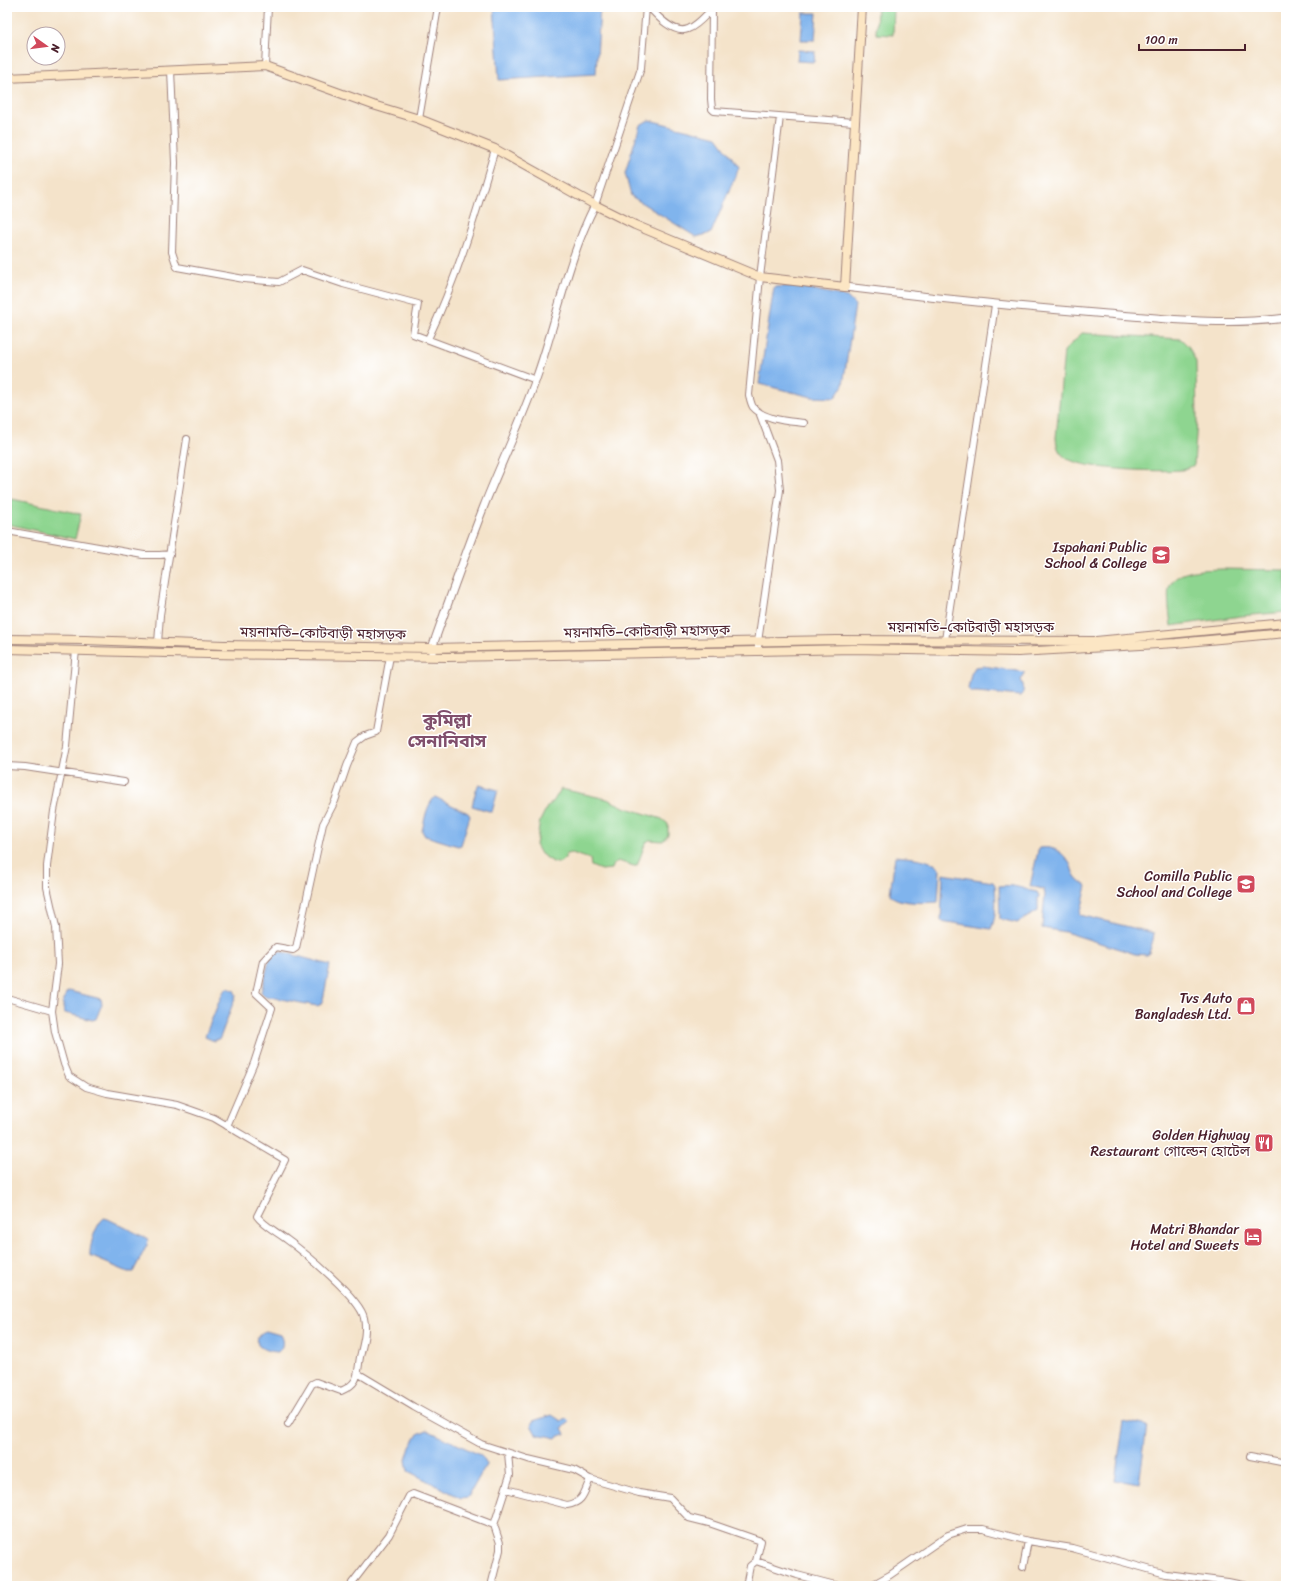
<svg xmlns="http://www.w3.org/2000/svg" width="1293" height="1593" font-family="Sriracha,'Noto Sans Bengali',sans-serif">
<style>
.green{fill:#8ed590;stroke:#6c7a5e}
.water{fill:#80b4ed;stroke:#656a8c}
.lines{fill:none;stroke-linecap:round;stroke-linejoin:round}
.minor-casing{stroke:#9f817a;stroke-width:8}
.tertiary-casing{stroke:#9f817a;stroke-width:9}
.secondary-casing{stroke:#9f817a;stroke-width:10}
.minor{stroke:#fff;stroke-width:6}
.tertiary{stroke:#fff;stroke-width:7}
.secondary{stroke:#fce6c4;stroke-width:8}
.labels{text-anchor:middle;stroke-width:3;stroke-linejoin:round;paint-order:stroke}
.poi-label{font-size:14px;fill:#4a1f2b;stroke:#fff;text-anchor:end}
.street-label{font-size:14px;fill:#4a1f2b;stroke:#fff}
.district-label{font-size:18px;font-weight:bold;fill:#804f6c;stroke:#fff}
</style>
<rect width="100%" height="100%" fill="#fff"/>
<filter id="ink" filterUnits="userSpaceOnUse"><feTurbulence type="fractalNoise" baseFrequency=".025" numOctaves="2"/><feDisplacementMap in="SourceGraphic" scale="8" xChannelSelector="R" yChannelSelector="G"/><feConvolveMatrix kernelMatrix="1 2 1 2 8 2 1 2 1" color-interpolation-filters="sRGB"/></filter>
<filter id="wash" filterUnits="userSpaceOnUse"><feTurbulence type="fractalNoise" baseFrequency=".012" numOctaves="4" result="noise"/><feDisplacementMap in="SourceGraphic" scale="16" xChannelSelector="R" yChannelSelector="G"/><feGaussianBlur stdDeviation="0.9" result="paint"/><feColorMatrix in="noise" values="0 0 0 0 0 0 0 0 0 0 0 0 0 0 0 0 0 1.4 0 .05"/><feComposite in="paint" operator="in"/></filter>
<g filter="url(#wash)">
<rect width="100%" height="100%" fill="#f4e3ca"/>
<!-- green -->
<path class="green" d="M877 7H894L893 35 876 34Z
M1082 333 1181 339 1189 347 1196 362 1197 421 1194 465C1190 467 1186 469 1182 470 1158 472 1091 470 1070 460 1059 455 1057 448 1056 438L1064 351Z
M12 499 81 514 75 539 7 524Z
M1222 569 1286 570V612L1241 616 1171 626C1170 617 1167 595 1169 588 1175 568 1206 570 1222 569Z
M561 789 607 799 624 807 662 819 668 824V835L663 841 649 840 645 844 637 866H634L618 861 614 864 612 869 601 870 591 866 590 859 572 853 566 854 565 858 559 863 553 862 541 854 536 845 540 821 547 807 553 802Z"/>
<!-- water -->
<path class="water" d="M494 7H599L600 8 596 74 499 80Z
M803 13H817L815 40H801Z
M798 50 815 51 814 62 797 61Z
M649 120 717 137 739 167 711 233 696 237 631 196 625 173 640 125Z
M797 286 847 297 855 305 843 385 835 398 812 397 759 384 774 287Z
M983 666 1024 672V675L1021 680C1024 685 1025 692 1020 696L977 692H972L968 689 971 674 975 667Z
M479 785 498 790 492 812 472 806 476 790Z
M435 797 468 813 470 816 461 845 458 846 429 837 425 836 422 831C425 819 426 806 435 797Z
M1040 848C1054 846 1063 852 1070 864 1072 867 1072 872 1075 876 1078 881 1083 883 1087 886L1080 915 1154 933 1153 940 1149 953 1146 955 1135 954 1065 932 1042 928 1045 894 1043 889 1030 886 1038 851Z
M895 856C909 858 930 857 940 869L938 902C927 903 895 904 890 894Z
M943 874 993 882 995 885C996 901 997 915 991 929L941 921Z
M999 886C1016 884 1021 889 1037 892L1039 896 1038 898V911L1017 923 1000 919Z
M279 951 330 965 323 1000 320 1005 317 1006 265 996 261 992 270 957 275 952Z
M227 988 234 990 236 995 220 1038 214 1041 205 1037 207 1031 223 992Z
M69 991 101 999 102 1004 96 1019 92 1020 65 1013C61 1007 64 999 66 993Z
M104 1218 108 1219 148 1239 147 1245 133 1272H128L90 1256C89 1246 96 1224 104 1218Z
M266 1331 280 1335C284 1341 283 1348 278 1352 271 1352 263 1350 258 1345 256 1338 259 1333 266 1331Z
M552 1415 561 1421 567 1419 570 1422 562 1428 565 1434 555 1438C548 1435 542 1436 536 1434L531 1425 533 1421Z
M1124 1421 1147 1426 1139 1484 1115 1480Z
M427 1430 480 1455 485 1460 486 1465 468 1497 461 1498 408 1471 406 1460 410 1447 418 1434Z"/>
</g>
<g filter="url(#ink)">
<g class="lines">
<defs>
<path id="minor" d="M649 7C657 16 674 35 688 29 697 26 705 16 712 9
M714 7 712 9 711 99 712 109 714 111 854 122
M265 66 268 7
M171 70 175 163 172 252 177 267 244 279 279 282 302 270 343 284 418 304 413 334 536 380
M780 117 760 277 749 395C750 399 751 404 753 407 764 420 788 421 804 423
M419 119 438 7
M595 205 641 68 646 7
M428 339C457 278 476 214 495 149
M7 531 144 555H160L170 554
M945 640 995 305
M158 643 160 615 187 439
M76 650 67 746 54 811 47 866V887L56 927 58 964 52 1011 55 1032 64 1064 69 1076 86 1087 107 1093 177 1105 214 1118 285 1160 257 1216C263 1225 277 1232 286 1239 303 1251 361 1299 364 1318 367 1331 363 1344 360 1357 357 1374 360 1383 341 1391L316 1382 312 1384 288 1424
M758 651V642L780 490 777 460 759 412
M7 766 25 767 124 782
M7 998 52 1011
M227 1126 254 1063 272 1008 256 993 263 961 276 947 293 950 296 948 323 824 335 801 347 766 357 742 365 736 376 732 390 656
M359 1374 414 1407 481 1444 528 1459 574 1470 590 1479 639 1493 670 1498 689 1518 709 1523 761 1541 756 1561 797 1575 839 1586
M1250 1456 1286 1463
M506 1489 567 1505C583 1503 584 1493 590 1479
M1023 1567 1028 1541
M352 1583 389 1535 409 1496 413 1494 494 1525
M496 1586 492 1582 500 1550V1543L494 1525 510 1475 508 1453
M746 1586 750 1566 756 1561
M870 1586 890 1575 948 1535 967 1529H983L1028 1541 1072 1548 1166 1574 1228 1582 1247 1586"/>
<path id="tertiary" d="M845 287C932 298 1019 307 1107 314 1167 319 1227 326 1286 318
M432 653V648C449 600 466 552 484 506 501 463 521 422 536 379 557 321 567 260 595 205"/>
<path id="secondary" d="M7 78 265 66 373 105 419 119 495 149 595 205 635 225 760 277 845 287 862 7
M7 639 85 640 224 645 432 648 837 640 1096 641 1286 623
M7 649 208 654 448 657 853 649 1018 652 1176 643 1286 633"/>
</defs>
<!-- minor casing -->
<use href="#minor" class="minor-casing"/>
<!-- tertiary casing -->
<use href="#tertiary" class="tertiary-casing"/>
<!-- secondary casing -->
<use href="#secondary" class="secondary-casing"/>
<!-- minor -->
<use href="#minor" class="minor"/>
<!-- tertiary -->
<use href="#tertiary" class="tertiary"/>
<!-- secondary -->
<use href="#secondary" class="secondary"/>
</g>
</g>
<!-- icons -->
<defs>
<symbol id="school-square" viewBox="-11 -11 22 22"><rect x="-9" y="-9" width="18" height="18" rx="4" fill="#d1495b" stroke="#fff"/><path d="M0-5L7-2L0 1L-7-2ZM-4 1L0 2.5L4 1V4Q0 6-4 4Z" fill="#fff"/></symbol>
<symbol id="shop-square" viewBox="-11 -11 22 22"><rect x="-9" y="-9" width="18" height="18" rx="4" fill="#d1495b" stroke="#fff"/><path d="M-5-2.5h2.3a2.7 3.5 0 0 1 5.4 0H5L5.5 6h-11ZM-1.5-2.5h3a1.5 2.3 0 0 0-3 0Z" fill="#fff"/></symbol>
<symbol id="restaurant-square" viewBox="-11 -11 22 22"><rect x="-9" y="-9" width="18" height="18" rx="4" fill="#d1495b" stroke="#fff"/><path d="M-5-6h1v4h1v-4h1v4h1v-4h1v5L-1.5 .5V6h-2V.5L-5-1ZM5-6V6H3V1.5H1.5Q1.5-4 5-6Z" fill="#fff"/></symbol>
<symbol id="hotel-square" viewBox="-11 -11 22 22"><rect x="-9" y="-9" width="18" height="18" rx="4" fill="#d1495b" stroke="#fff"/><path d="M-6-4.5h1.5V1H6V5H4.5V3h-9V5H-6ZM-4 0a1.8 1.8 0 1 1 3.6 0ZM.5 0V-2.5h3Q6-2.5 6 0Z" fill="#fff"/></symbol>
</defs>
<g fill-rule="evenodd">
<use href="#school-square" x="1150" y="544" width="22" height="22"/>
<use href="#school-square" x="1235" y="873" width="22" height="22"/>
<use href="#shop-square" x="1235" y="995" width="22" height="22"/>
<use href="#restaurant-square" x="1253" y="1132" width="22" height="22"/>
<use href="#hotel-square" x="1242" y="1226" width="22" height="22"/>
</g>
<g class="labels">
<!-- poi labels -->
<g class="poi-label">
<text x="1147" y="552">Ispahani Public<tspan x="1147" dy="16">School &amp; College</tspan></text>
<text x="1232" y="881">Comilla Public<tspan x="1232" dy="16">School and College</tspan></text>
<text x="1232" y="1003">Tvs Auto<tspan x="1232" dy="16">Bangladesh Ltd.</tspan></text>
<text x="1250" y="1140">Golden Highway<tspan x="1250" dy="16">Restaurant গোল্ডেন হোটেল</tspan></text>
<text x="1239" y="1234">Matri Bhandar<tspan x="1239" dy="16">Hotel and Sweets</tspan></text>
</g>
<!-- street labels -->
<g class="street-label">
<text x="971" y="632">ময়নামতি–কোটবাড়ী মহাসড়ক</text>
<text transform="translate(647 631) rotate(-1)" y="5">ময়নামতি–কোটবাড়ী মহাসড়ক</text>
<text transform="translate(323 633) rotate(1)" y="5">ময়নামতি–কোটবাড়ী মহাসড়ক</text>
</g>
<!-- district labels -->
<g class="district-label">
<text x="447" y="726">কুমিল্লা<tspan x="447" dy="21">সেনানিবাস</tspan></text>
</g>
</g>
<!-- margin -->
<rect width="1293" height="1593" fill="none" stroke="#fff" stroke-width="24"/>
<!-- north arrow -->
<g transform="translate(46 46) rotate(104)"><circle r="19" fill="#ffffff" stroke="#b7a5aa"/>
<path d="M0-3L7 15L0 10L-7 15Z" fill="#d1495b"/>
<text y="-6" font-size="11" font-weight="bold" text-anchor="middle" fill="#4a1f2b">N</text>
</g>
<!-- scale -->
<path d="M1139 44v6h106v-6" fill="none" stroke="#4a1f2b" stroke-width="2"/>
<text x="1145" y="44" font-size="12" fill="#4a1f2b" stroke="#ffffff" stroke-width="3" paint-order="stroke">100 m</text>
</svg>
